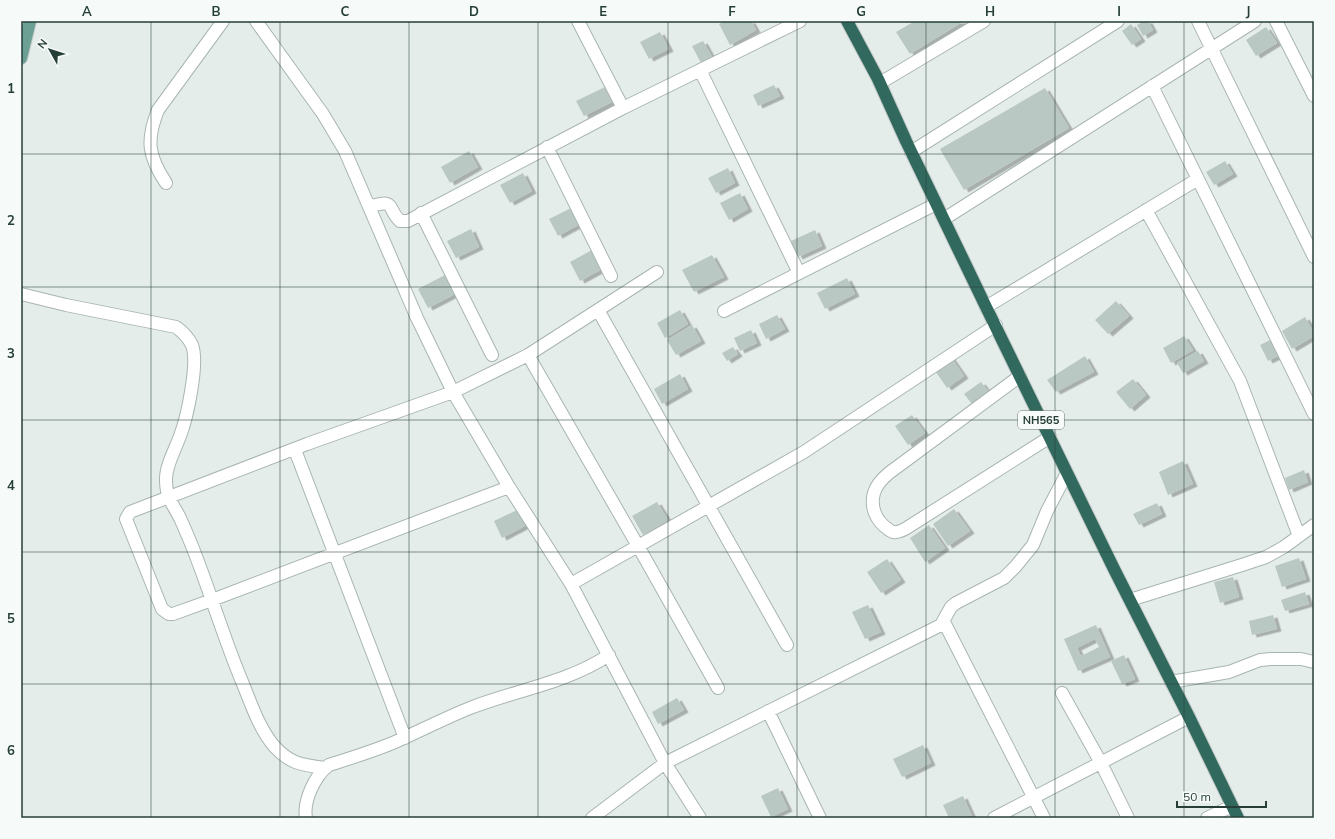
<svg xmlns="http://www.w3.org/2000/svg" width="1335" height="839" font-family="Mulish,sans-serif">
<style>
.building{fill:#bac8c3;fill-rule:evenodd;filter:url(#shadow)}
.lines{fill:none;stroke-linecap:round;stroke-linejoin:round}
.minor-casing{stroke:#a8b5b1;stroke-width:14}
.major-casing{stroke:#c2c9c7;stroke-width:14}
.highway-casing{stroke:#c2c9c7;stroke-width:14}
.minor{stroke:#fff;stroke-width:12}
.major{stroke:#6ca094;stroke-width:12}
.highway{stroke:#32695f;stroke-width:12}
.grid{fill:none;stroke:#253f38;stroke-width:1;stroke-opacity:0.55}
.labels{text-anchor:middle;stroke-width:3;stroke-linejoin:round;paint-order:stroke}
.shield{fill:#f6faf8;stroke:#647772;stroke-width:1}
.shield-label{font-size:11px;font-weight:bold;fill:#253f38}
.neatline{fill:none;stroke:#253f38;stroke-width:1.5}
.grid-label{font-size:13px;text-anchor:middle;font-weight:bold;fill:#253f38}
</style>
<defs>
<filter id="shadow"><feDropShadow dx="4.5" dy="2.5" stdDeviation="0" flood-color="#0004"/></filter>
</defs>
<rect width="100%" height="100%" fill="#e5edea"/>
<!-- building -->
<path class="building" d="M725 21H751L756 30 730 45 719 24Z
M915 21H964L910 54 896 32Z
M1144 21H1148L1153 30 1143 36 1137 25Z
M1131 24 1141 39 1132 45 1122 31Z
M1266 27 1277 43 1256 56 1246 40Z
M660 32 669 49 649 59 640 42Z
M703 41 712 57 701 63 692 46Z
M774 85 780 96 758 106 753 95Z
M605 87 612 102 584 116 576 101Z
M1045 88 1069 128 964 190 940 149Z
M469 151 478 167 450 183 441 167Z
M1225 161 1233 174 1214 185 1206 172Z
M728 168 735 183 716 193 708 178Z
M523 173 532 191 510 203 500 185Z
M740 193 748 209 729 220 720 203Z
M571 208 580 224 558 236 549 219Z
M471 229 479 247 456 258 447 241Z
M815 230 822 246 798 257 791 241Z
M592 250 602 269 580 281 570 262Z
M712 255 724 277 694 292 682 270Z
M445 275 455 294 428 308 418 289Z
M847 278 855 294 825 309 817 293Z
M1116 301 1129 316 1108 334 1095 320Z
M680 310 688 324 665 338 657 323Z
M777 315 785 329 766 339 759 324Z
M1305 317 1314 333V336L1292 349 1282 331Z
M692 325 701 341 676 355 667 340Z
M751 330 757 343 740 351 734 338Z
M1184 336 1193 350 1171 363 1163 348Z
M1272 339 1280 355 1268 361 1260 345Z
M733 347 738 354 727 361 722 353Z
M1198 351 1204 361 1183 373 1177 363Z
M950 356 964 376 947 388 933 368Z
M1085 356 1094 372 1056 392 1047 380Z
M680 374 688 389 662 404 654 389Z
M1133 379 1146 395 1130 409 1116 392Z
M981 382 988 391 972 404 964 394Z
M912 415 925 433 908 445 895 426Z
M1183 461 1193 484 1168 495 1159 472Z
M1304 470 1308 482 1289 490 1285 478Z
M657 502 668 520 643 535 632 516Z
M1157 503 1162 514 1139 525 1133 514Z
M954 509 970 531 948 546 933 524Z
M517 510 525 526 502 538 494 521Z
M929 525 945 548 925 562 910 538Z
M1299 558 1306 579 1282 587 1275 566Z
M887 559 901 580 881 593 867 572Z
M1233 577 1239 597 1220 603 1214 582Z
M1305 592 1309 604 1285 611 1281 600Z
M868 605 881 632 865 639 852 612Z
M1273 615 1277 629 1252 635 1249 621Z
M1096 625 1110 657 1078 671 1064 639ZM1095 639 1099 647 1081 656 1077 648Z
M1124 655 1135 679 1122 684 1111 661Z
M677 698 684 710 658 724 652 712Z
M923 745 931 763 902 777 893 759Z
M778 788 788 809 771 817 761 796Z
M963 796 972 816 969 818H949L943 805Z"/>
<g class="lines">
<defs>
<path id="minor" d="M256 21 323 114 345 151 417 318 453 392 509 487 571 584 665 763 700 818
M578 21 623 108
M1198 21 1314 257
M1276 21 1314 96
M700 70 799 273
M880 83 984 21
M1152 86 1314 414
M547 147 611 276
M911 152 1118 21
M166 183C148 156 146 140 158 110L223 21
M369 207C397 198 386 208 400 221H408L623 108 800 21
M1146 210 1240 381 1299 536
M421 213 492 355
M944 219 1255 21
M21 294 66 305 176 327C183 332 188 337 192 345 199 363 187 418 180 436 175 450 166 465 166 479 166 499 172 502 180 518 184 527 188 536 192 546 210 591 224 639 243 684 252 706 259 728 274 746 290 764 302 765 325 768
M986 307 1198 179
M598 310 787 645
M724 311 936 204
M528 355 638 546 718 688
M1020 376 889 473C883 478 876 485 874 493 870 507 876 521 888 529 890 531 894 533 896 532 899 532 903 530 905 529L1050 437
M295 450 405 738
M509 487 212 600 173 614H169L162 609 126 519 130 512 307 444 453 392 528 355 657 272
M571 584 804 452 996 325
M1130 600 1245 564 1266 557 1284 547 1314 525
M944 622 1044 818
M1171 682 1229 672 1260 660 1271 659H1301L1314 662
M1062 693 1101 763 1128 818
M768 711 820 818
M306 818C303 801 315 775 329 765 351 758 374 751 395 742 420 731 445 718 470 708 516 690 567 683 609 655
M592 818 665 763 941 625 951 607 956 603 1004 578 1016 566 1033 545 1047 511 1067 473
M994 818 1189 717
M1207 818 1232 806"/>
<path id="major" d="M21 58 30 21"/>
<path id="highway" d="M847 21 878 79 906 141 986 307 1114 569 1189 717 1238 818"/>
</defs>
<!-- minor casing -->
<use href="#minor" class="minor-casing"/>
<!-- major casing -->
<use href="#major" class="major-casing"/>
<!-- highway casing -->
<use href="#highway" class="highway-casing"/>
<!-- minor -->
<use href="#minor" class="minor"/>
<!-- major -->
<use href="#major" class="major"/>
<!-- highway -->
<use href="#highway" class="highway"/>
</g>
<!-- grid -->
<path class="grid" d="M151 21V818M280 21V818M409 21V818M538 21V818M668 21V818M797 21V818M926 21V818M1055 21V818M1184 21V818M21 154H1314M21 287H1314M21 420H1314M21 552H1314M21 684H1314"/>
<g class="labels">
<!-- shield labels -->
<rect class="shield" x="1018" y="411" width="46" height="18" rx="3"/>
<g class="shield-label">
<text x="1041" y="424">NH565</text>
</g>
</g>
<!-- border -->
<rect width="1335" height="839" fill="none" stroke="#f6faf8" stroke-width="44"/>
<!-- north arrow -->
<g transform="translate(50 50) rotate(309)" stroke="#f6faf8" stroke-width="3" paint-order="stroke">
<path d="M0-3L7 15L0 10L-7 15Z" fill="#253f38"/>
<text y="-6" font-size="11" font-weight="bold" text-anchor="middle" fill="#253f38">N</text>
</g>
<!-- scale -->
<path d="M1177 801v6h89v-6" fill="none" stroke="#253f38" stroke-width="2"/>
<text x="1183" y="801" font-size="12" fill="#253f38" stroke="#f6faf8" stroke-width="3" paint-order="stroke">50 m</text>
<rect x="22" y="22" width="1291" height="795" class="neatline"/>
<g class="grid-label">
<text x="87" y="16">A</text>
<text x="216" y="16">B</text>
<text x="345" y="16">C</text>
<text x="474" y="16">D</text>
<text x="603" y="16">E</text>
<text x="732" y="16">F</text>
<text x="861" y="16">G</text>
<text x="990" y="16">H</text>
<text x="1119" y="16">I</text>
<text x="1248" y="16">J</text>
<text x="11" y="93">1</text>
<text x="11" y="225">2</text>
<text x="11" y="358">3</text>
<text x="11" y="490">4</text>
<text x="11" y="623">5</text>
<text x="11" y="755">6</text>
</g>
</svg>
